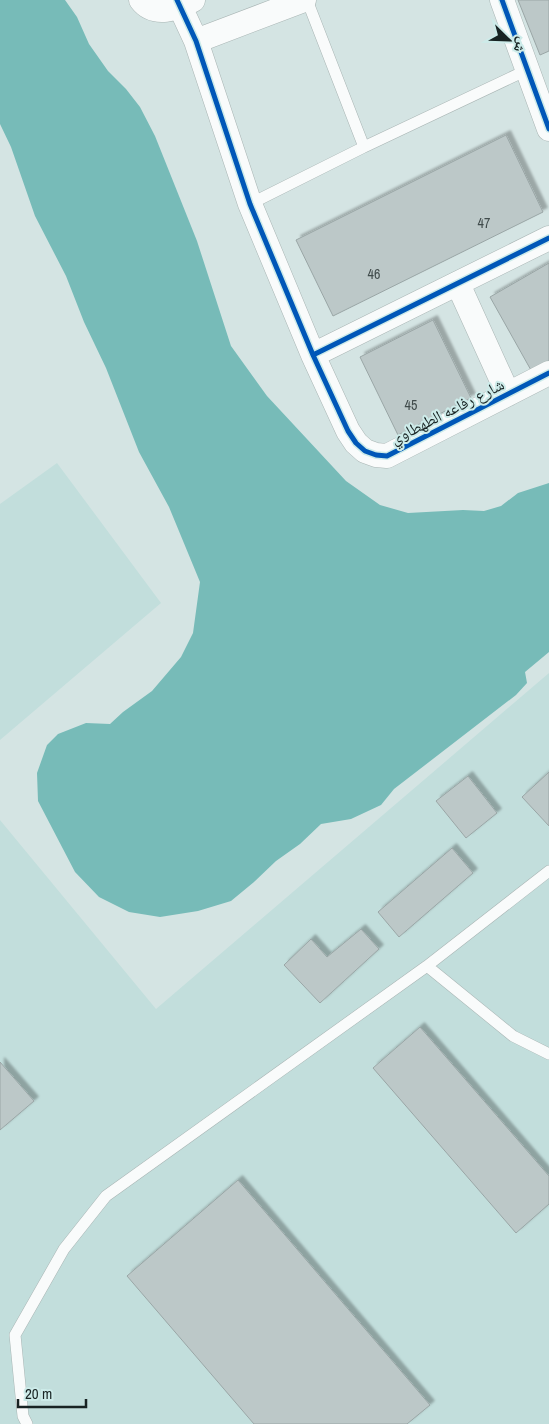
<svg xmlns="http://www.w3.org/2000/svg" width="549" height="1424" font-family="'Archivo Narrow','Noto Naskh Arabic',sans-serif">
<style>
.built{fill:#c2dedc}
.water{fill:#77bbb8}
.building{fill:#bcc8c8;stroke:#9aa6a6;filter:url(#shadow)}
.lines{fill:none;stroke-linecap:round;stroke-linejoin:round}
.lane-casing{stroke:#a9b5b4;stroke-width:12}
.street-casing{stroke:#a9b5b4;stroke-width:25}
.lane{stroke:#f9fbfb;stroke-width:11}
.street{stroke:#f9fbfb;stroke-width:24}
.cycleway-casing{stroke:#cdebe9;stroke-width:8}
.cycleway{stroke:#0057b8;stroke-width:5}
.labels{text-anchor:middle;stroke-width:4;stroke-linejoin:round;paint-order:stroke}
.number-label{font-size:14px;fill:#414c4c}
.street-label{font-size:16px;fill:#182323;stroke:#cdebe9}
</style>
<defs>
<filter id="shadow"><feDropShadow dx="4.5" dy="-4.5" stdDeviation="1" flood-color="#0004"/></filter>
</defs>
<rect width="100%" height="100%" fill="#d4e4e3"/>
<!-- built -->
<path class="built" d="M57 463 161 603 0 740V504Z
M549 673V1424H0V820L156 1009Z"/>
<!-- water -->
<path class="water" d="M0 0H65L77 17 89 44 108 71 126 89 140 107 155 136 197 241 231 346 267 396 346 481 380 505 408 513 463 510 484 511 501 506 518 493 549 483V652L525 672 527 683 516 695 394 789 381 805 351 819 321 824 300 844 276 861 254 882 231 901 198 911 160 917 129 912 99 897 75 872 38 801 37 773 47 745 58 734 86 723 110 724 123 712 152 691 181 657 193 633 200 582 169 507 139 452 106 368 84 322 66 276 35 216 11 147 0 124Z"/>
<!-- building -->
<path class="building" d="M518 0H549V51L540 55Z
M506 135 543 212 333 316 296 240Z
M549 263V363L532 372 490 297Z
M433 320 471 398 398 435 360 357Z
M549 772V826L522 797Z
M468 776 497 813 466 838 436 801Z
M452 848 473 873 399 937 378 912Z
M361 929 379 949 320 1003 284 965 311 939 327 957Z
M420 1027 549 1176V1204L516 1233 373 1068Z
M0 1062 34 1101 0 1130Z
M238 1180 430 1405 407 1424H254L127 1276Z"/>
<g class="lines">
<defs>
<path id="lane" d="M307 0 364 147
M250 204 364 147 527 70
M549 871 427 966 513 1036 549 1054
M27 1424 23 1416 15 1335 64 1249 106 1196 427 966"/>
<path id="street" d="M141 0C154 17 178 9 193 0
M177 0 196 41 250 204 313 355 348 431 356 443 365 451 376 455 387 456 549 373
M502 0 549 129
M196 41 304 0
M458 284 508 394
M313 355 549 238"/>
</defs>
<!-- lane casing -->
<use href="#lane" class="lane-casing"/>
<!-- street casing -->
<use href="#street" class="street-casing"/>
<!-- lane -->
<use href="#lane" class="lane"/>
<!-- street -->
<use href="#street" class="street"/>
<defs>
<path id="cycleway" d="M177 0 196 41 250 204 313 355 348 431 356 443 365 451 376 455 387 456 549 373
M502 0 549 129
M313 355 549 238"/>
</defs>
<!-- cycleway casing -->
<use href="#cycleway" class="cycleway-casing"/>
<!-- cycleway -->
<use href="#cycleway" class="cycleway"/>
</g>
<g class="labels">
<!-- number labels -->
<g class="number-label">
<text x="484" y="228">47</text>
<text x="374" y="279">46</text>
<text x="411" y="410">45</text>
</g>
<!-- street labels -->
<g class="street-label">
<text transform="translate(447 411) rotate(-27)" y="6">شارع رفاعه الطهطاوي</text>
</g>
</g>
<!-- north arrow -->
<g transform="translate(509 40) rotate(113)" stroke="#cdebe9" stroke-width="4" paint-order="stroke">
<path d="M0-4L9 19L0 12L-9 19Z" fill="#182323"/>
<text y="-8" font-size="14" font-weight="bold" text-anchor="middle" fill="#182323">ش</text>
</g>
<!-- scale -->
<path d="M18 1399v8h68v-8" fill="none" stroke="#182323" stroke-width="2.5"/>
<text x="25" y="1399" font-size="15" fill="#182323" stroke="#cdebe9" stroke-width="4" paint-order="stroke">20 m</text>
</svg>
